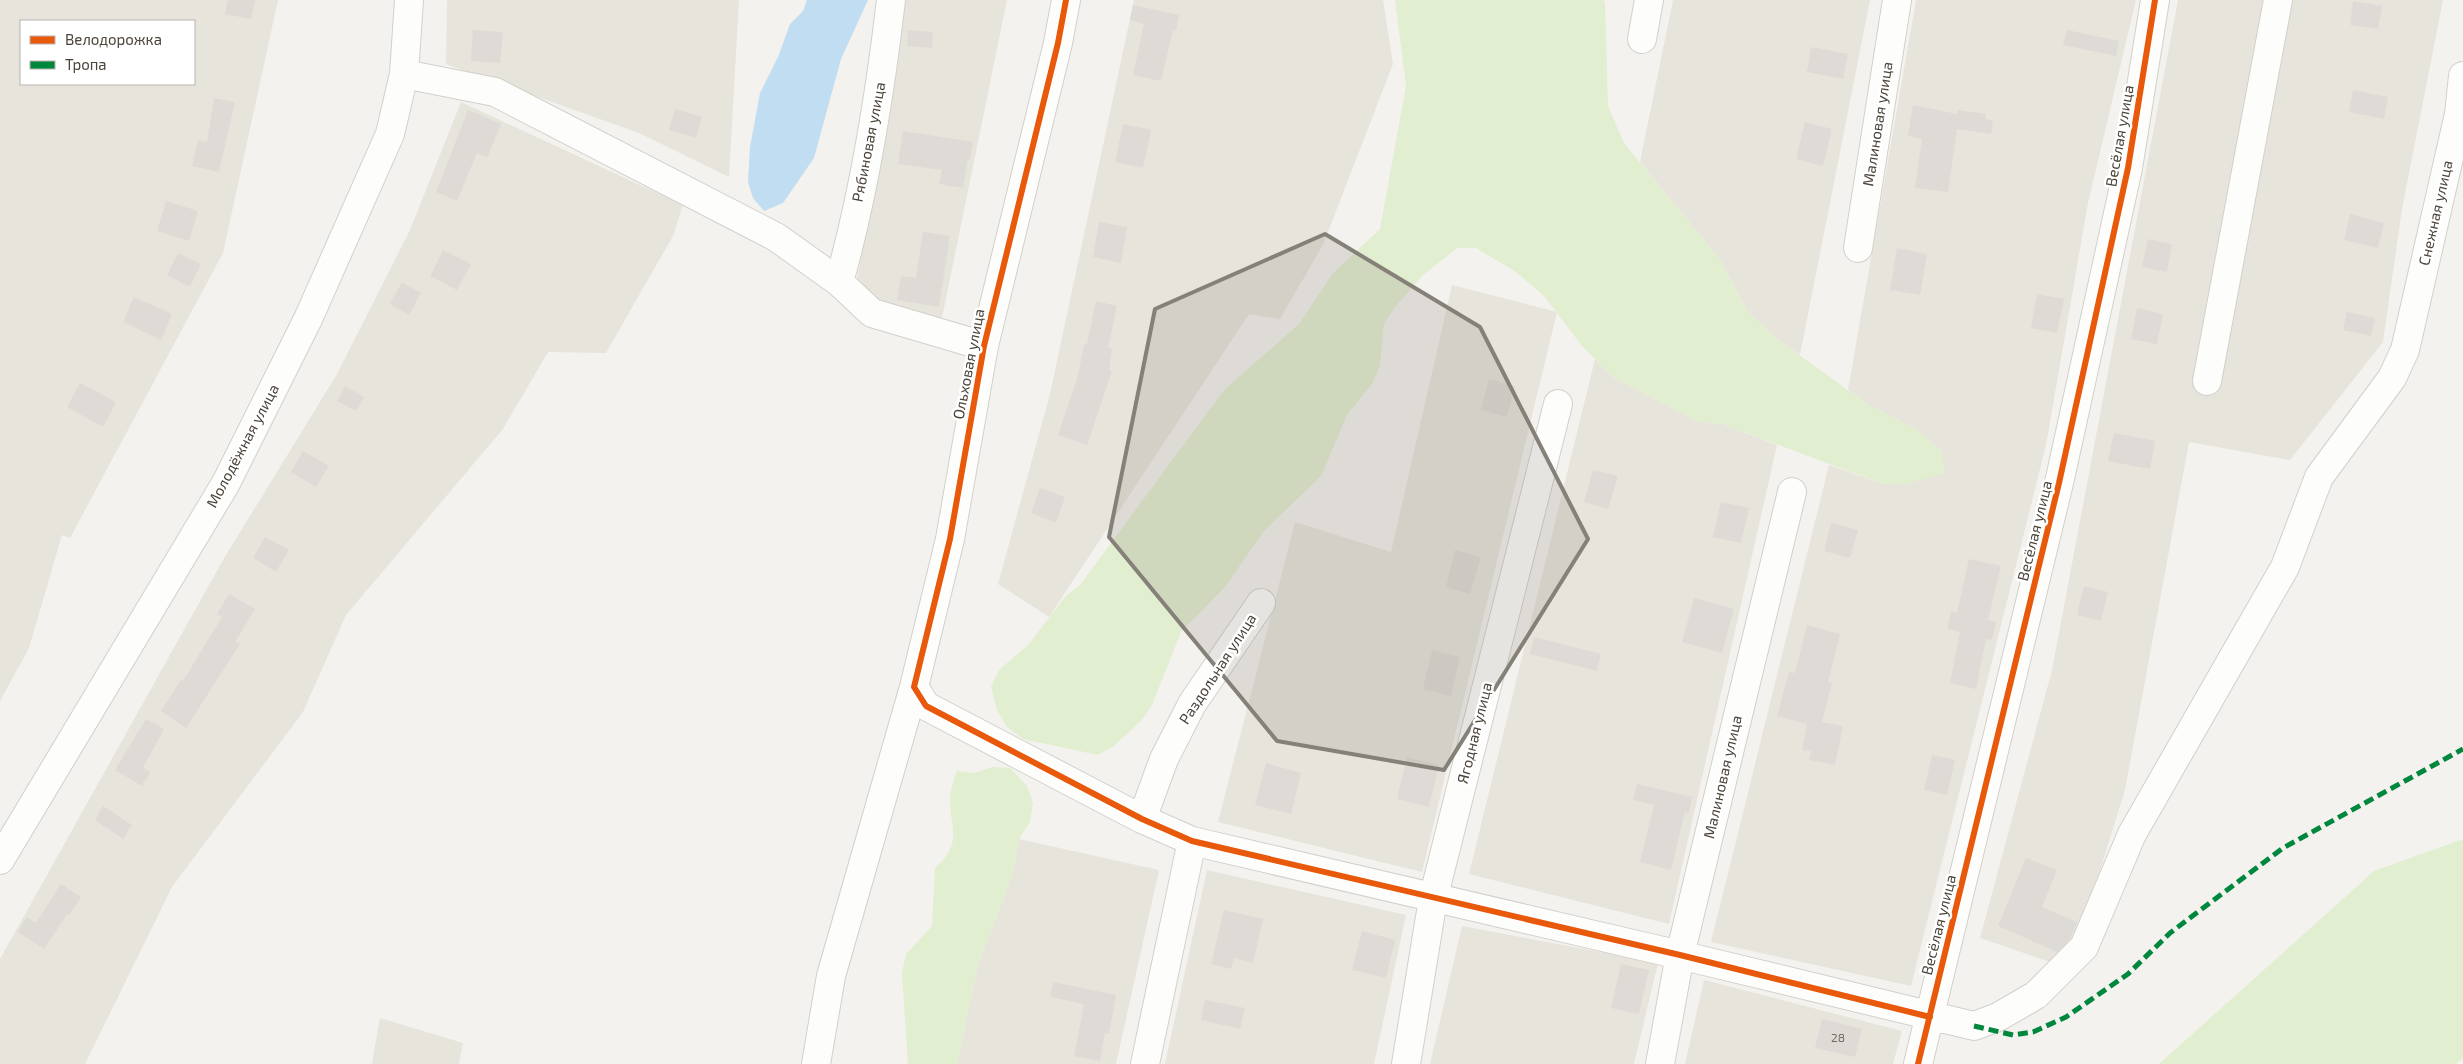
<svg xmlns="http://www.w3.org/2000/svg" width="2463" height="1064" font-family="'Exo 2',sans-serif">
<style>
.residential{fill:#e7e4dc;fill-rule:evenodd}
.green{fill:#e1eecf}
.water{fill:#c0ddf1}
.building{fill:#dedbd6}
.lines{fill:none;stroke-linecap:round;stroke-linejoin:round}
.minor-casing{stroke:#d2d0cb;stroke-width:30}
.minor{stroke:#fdfdfc;stroke-width:28}
.quiet{stroke:#00873e;stroke-width:5;stroke-dasharray:10 5;stroke-linecap:butt}
.cycleway-casing{stroke:#fff;stroke-width:9}
.cycleway{stroke:#e8590c;stroke-width:6}
.marked{fill:#868178;fill-opacity:0.2;stroke:#868178;stroke-width:4;stroke-linejoin:round}
.labels{text-anchor:middle;stroke-width:5;stroke-linejoin:round;paint-order:stroke}
.number-label{font-size:12px;fill:#706a61}
.street-label{font-size:15px;fill:#4b4439;stroke:#fff}
</style>
<rect width="100%" height="100%" fill="#f4f2ee"/>
<!-- residential -->
<path class="residential" d="M0 0H278L223 253 70 538 62 535 29 648 0 701ZM21 21H194V84H21Z
M447 0H739L729 177 639 133 446 64Z
M900 0H1007L942 318 872 301 856 284 877 172Z
M1134 0H1383L1393 64 1323 245 1280 319 1249 314 1049 617 998 584 1050 394Z
M1673 0H1870L1800 355 1777 339 1748 312 1720 260 1640 162Z
M1916 0H2136L2088 203 2046 445 1911 986 1711 942 1829 465 1883 484 1942 452 1916 429 1867 404 1848 390Z
M2178 0H2443L2402 209 2383 342 2290 460 2189 442 2125 790 2082 929 2053 963 1980 938 2052 670Z
M461 102 683 205 673 236 606 353 548 352 503 429 346 615 303 712 172 887 85 1064H0V959L223 560 337 374 410 230Z
M1452 285 1557 312 1422 872 1218 822 1295 522 1391 552Z
M1595 359 1613 377 1699 422 1722 424 1777 445 1669 924 1469 874Z
M1019 839 1159 870 1116 1064H957L978 965 1012 876Z
M1207 870 1406 915 1374 1064H1165Z
M1462 926 1658 963 1634 1064H1430Z
M1704 980 1902 1031 1893 1064H1685Z
M380 1018 463 1043 459 1064H372Z"/>
<!-- green -->
<path class="green" d="M1395 0H1603L1605 2 1608 106 1624 143 1720 260 1748 312 1777 339 1867 404 1916 429 1942 452 1945 473 1906 484H1883L1722 424 1699 422 1613 377 1582 346 1544 296 1516 272 1476 248H1457L1423 275 1395 307 1384 324 1380 366 1372 384 1347 415 1321 476 1264 531 1225 587 1181 632 1152 705 1141 721 1128 733 1114 746 1098 755 1023 739 1007 727 997 710 991 687 999 670 1028 645 1065 597 1080 585 1224 390 1299 324 1333 273 1380 229 1406 86Z
M992 767 1010 768 1027 786 1033 803 1030 822 1019 839 1012 876 978 965 957 1064H908L902 973 906 954 932 926 935 868C967 840 946 824 951 790 952 784 955 777 957 771L975 773Z
M2463 839V1058L2456 1064H2159L2374 871Z"/>
<!-- water -->
<path class="water" d="M807 0H868L841 59 814 158 783 203 764 211 753 198 748 182 750 147 760 93 778 57 790 24 803 11Z"/>
<!-- building -->
<path class="building" d="M228 0H255L251 19 225 14Z
M2353 1 2382 6 2378 29 2350 25Z
M1133 5 1179 15 1176 30H1173L1161 81 1133 75 1144 24 1130 20Z
M473 30 503 32 500 63 471 61Z
M908 30 933 32 932 48 907 46Z
M2067 30 2119 41 2116 56 2063 45Z
M1811 47 1848 54 1843 79 1807 72Z
M2353 90 2388 97 2384 119 2349 112Z
M214 98 235 102 219 172 192 166 198 140 207 142Z
M1913 105 1957 114 1958 110 1986 114 1985 119 1993 121 1991 134 1957 129 1948 192 1915 188 1922 139 1908 136Z
M675 109 702 117 696 138 669 130Z
M468 110 501 124 487 158 477 153 457 201 436 192Z
M1805 122 1832 129 1823 166 1796 159Z
M1123 124 1151 130 1143 168 1115 162Z
M903 131 973 142 970 160 968 159 963 188 939 184 942 170 898 164Z
M166 201 198 211 189 241 157 231Z
M2350 214 2384 223 2378 248 2344 240Z
M1099 222 1127 227 1121 263 1093 257Z
M923 232 950 236 939 307 897 300 901 276 916 278Z
M2148 239 2172 244 2167 272 2142 267Z
M1897 248 1927 254 1920 295 1890 290Z
M443 250 471 264 457 290 430 276Z
M178 253 201 264 190 287 167 275Z
M402 282 421 293 409 315 390 304Z
M2037 294 2064 299 2057 333 2031 328Z
M134 297 172 314 161 340 123 322Z
M1096 301 1117 306 1108 348 1112 349 1109 370 1112 371 1087 445 1058 435 1078 376 1084 344H1087Z
M2137 308 2163 314 2157 344 2131 339Z
M2347 312 2375 318 2371 336 2343 330Z
M1489 379 1515 386 1507 417 1481 410Z
M80 383 116 402 103 427 67 407Z
M345 386 364 397 356 411 337 401Z
M2114 433 2155 441 2150 469 2108 461Z
M303 451 329 466 316 487 291 472Z
M1593 470 1618 476 1608 509 1584 502Z
M1040 488 1065 497 1056 523 1031 513Z
M1721 502 1749 508 1741 543 1713 537Z
M1831 523 1858 530 1850 558 1824 551Z
M265 537 289 550 276 572 253 558Z
M1455 550 1481 557 1470 594 1446 587Z
M1969 559 2001 566 1988 620 1996 622 1992 640 1986 639 1976 689 1950 683 1960 632 1947 629 1951 611 1957 613Z
M2084 586 2108 592 2101 621 2077 615Z
M229 594 255 609 235 642 240 644 186 728 161 711 181 680 183 681 222 617 217 614Z
M1694 598 1734 609 1722 653 1682 642Z
M1807 625 1840 634 1828 682 1832 683 1822 722 1843 726 1835 765 1809 760 1811 751 1802 750 1807 724 1777 716 1789 672 1795 673Z
M1534 637 1601 654 1597 671 1530 654Z
M1432 650 1460 657 1451 696 1423 689Z
M146 719 164 729 143 768 150 772 142 786 115 770Z
M1932 755 1955 760 1947 795 1924 790Z
M1407 757 1439 765 1429 807 1397 799Z
M1266 763 1301 773 1291 814 1255 805Z
M1637 784 1692 797 1689 813 1685 812 1671 870 1640 862 1654 805 1633 800Z
M103 806 132 825 123 839 95 820Z
M2026 858 2057 870 2042 907 2077 922 2070 939 2057 952 1998 926Z
M61 884 81 897 69 916 67 914 44 949 18 932 27 917 36 923Z
M1224 910 1263 919 1253 963 1234 958 1231 969 1211 964Z
M1362 931 1395 940 1386 978 1352 970Z
M1621 964 1649 970 1639 1014 1611 1008Z
M1053 982 1116 995 1109 1034 1105 1033 1100 1061 1074 1056 1084 1004 1050 997Z
M1205 1000 1245 1008 1240 1029 1201 1020Z
M1822 1019 1862 1029 1855 1057 1815 1048Z"/>
<g class="lines">
<defs>
<path id="minor" d="M1066 0 1058 43 984 346 950 539 914 687 926 706 1142 819 1192 841 1680 955 1974 1026 1998 1017 2036 995 2084 947 2132 834 2285 567 2319 477 2392 378 2405 350 2459 114 2463 76
M1642 39 1649 0
M404 74 495 92 776 237 839 282 872 313 984 346
M1858 248 1897 0
M839 282C865 190 880 94 891 0
M2207 381 2278 0
M1142 819 1164 759 1192 704 1261 603
M0 860 226 483 308 319 390 134 404 74 409 0
M816 1064 831 976 914 687
M1145 1064 1192 841
M1406 1064 1433 899 1558 404
M1660 1064 1680 955 1792 492
M1918 1064 2059 483 2128 168 2155 0"/>
</defs>
<!-- minor casing -->
<use href="#minor" class="minor-casing"/>
<!-- minor -->
<use href="#minor" class="minor"/>
<!-- quiet -->
<path class="quiet" d="M1974 1026 2013 1035 2033 1032 2066 1017 2128 974 2170 933 2283 848 2463 749"/>
<defs>
<path id="cycleway" d="M1066 0 1058 43 984 346 950 539 914 687 926 706 1142 819 1192 841 1680 955 1930 1017
M1918 1064 2059 483 2128 168 2155 0"/>
</defs>
<!-- cycleway casing -->
<use href="#cycleway" class="cycleway-casing"/>
<!-- cycleway -->
<use href="#cycleway" class="cycleway"/>
</g>
<!-- marked area -->
<path class="marked" d="M1325 234 1480 327 1588 539 1444 770 1277 741 1109 537 1155 309Z"/>
<g class="labels">
<!-- number labels -->
<g class="number-label">
<text x="1838" y="1042">28</text>
</g>
<!-- street labels -->
<g class="street-label">
<text transform="translate(1878 124) rotate(-81)" y="5">Малиновая улица</text>
<text transform="translate(2120 136) rotate(-80)" y="5">Весёлая улица</text>
<text transform="translate(869 142) rotate(-79)" y="5">Рябиновая улица</text>
<text transform="translate(2436 213) rotate(-77)" y="5">Снежная улица</text>
<text transform="translate(969 364) rotate(-79)" y="5">Ольховая улица</text>
<text transform="translate(243 446) rotate(-62)" y="5">Молодёжная улица</text>
<text transform="translate(2035 531) rotate(-76)" y="5">Весёлая улица</text>
<text transform="translate(1218 669) rotate(-57)" y="5">Раздольная улица</text>
<text transform="translate(1475 733) rotate(-76)" y="5">Ягодная улица</text>
<text transform="translate(1723 777) rotate(-77)" y="5">Малиновая улица</text>
<text transform="translate(1939 925) rotate(-76)" y="5">Весёлая улица</text>
</g>
</g>
<!-- legend -->
<rect x="20" y="20" width="175" height="65" fill="#ffffff" stroke="#b7b4b0"/>
<rect x="30" y="36" width="25" height="8" fill="#e8590c" stroke="#b7b4b0"/>
<text x="65" y="45" font-size="15" fill="#4b4439">Велодорожка</text>
<rect x="30" y="61" width="25" height="8" fill="#00873e" stroke="#b7b4b0"/>
<text x="65" y="70" font-size="15" fill="#4b4439">Тропа</text>
</svg>
